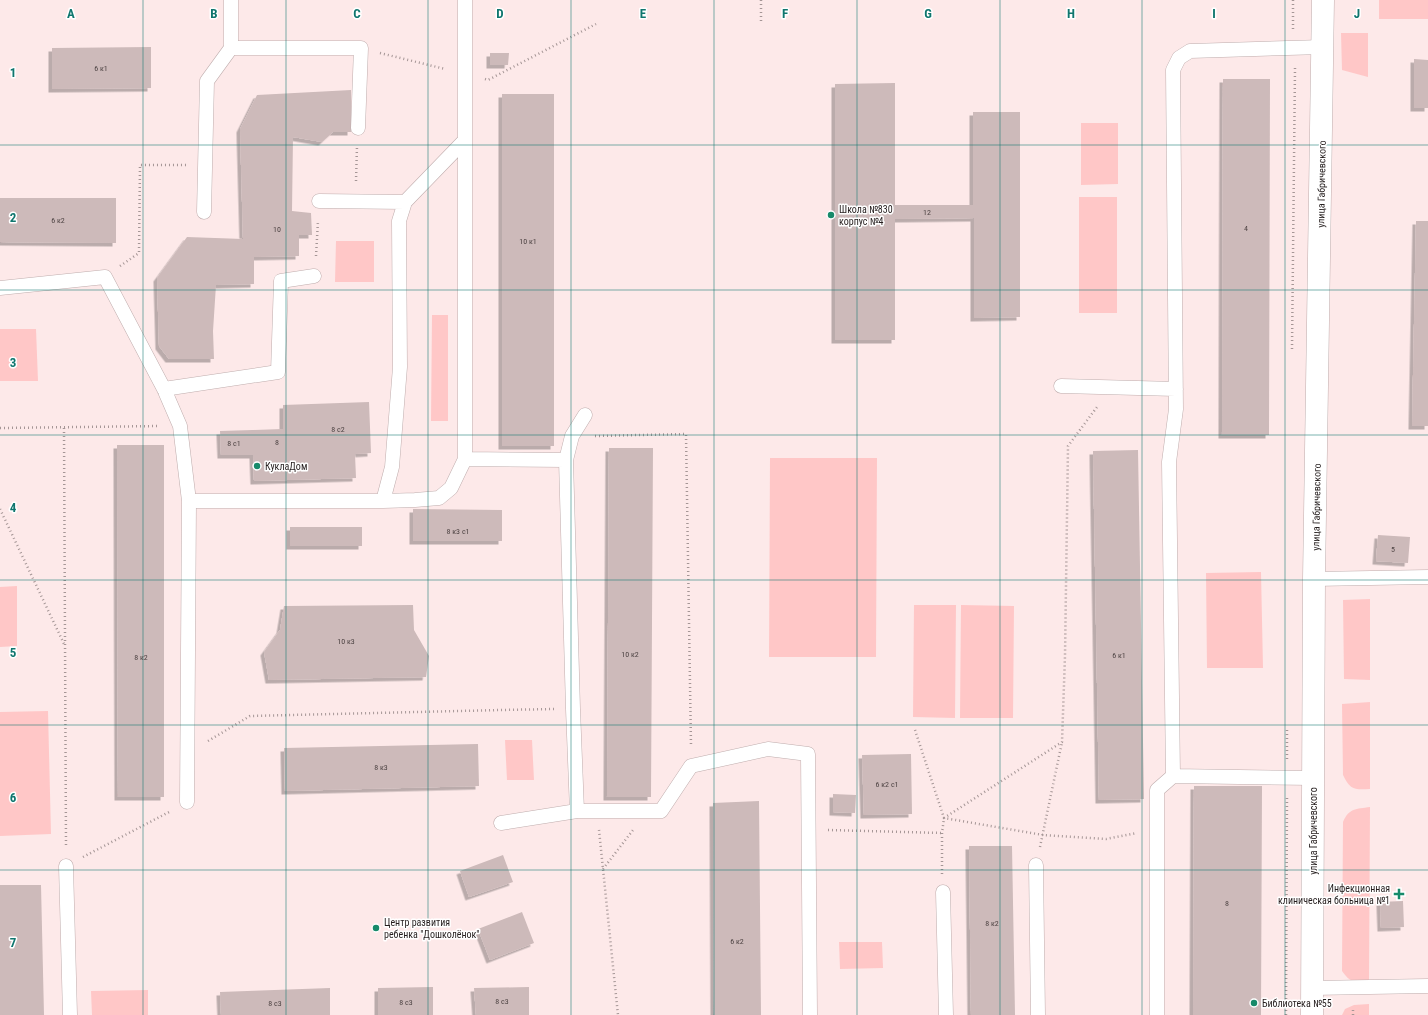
<svg xmlns="http://www.w3.org/2000/svg" width="1428" height="1015" font-family="'Roboto Condensed',sans-serif">
<style>
.green{fill:#ffc7c7}
.building{fill:#cdbaba;filter:url(#shadow)}
.lines{fill:none;stroke-linecap:round;stroke-linejoin:round}
.lane-casing{stroke:#bfadad;stroke-width:15}
.street-casing{stroke:#bfadad;stroke-width:23}
.path{stroke:#a59696;stroke-width:2.5;stroke-dasharray:1 3;stroke-linecap:butt}
.lane{stroke:#fff;stroke-width:14}
.street{stroke:#fff;stroke-width:22}
.grid{fill:none;stroke:#0f766e;stroke-width:1;stroke-opacity:0.55}
.poi-dot{fill:#178a6a;stroke:#fff;stroke-width:1.5}
.labels{text-anchor:middle;stroke-width:3;stroke-linejoin:round;paint-order:stroke}
.number-label{font-size:8px;fill:#4e4444}
.street-label{font-size:10px;fill:#241d1d;stroke:#fff}
.poi-label{font-size:10px;fill:#241d1d;stroke:#fff;text-anchor:start}
.grid-label{font-size:13px;text-anchor:middle;font-weight:bold;fill:#0f766e;stroke:#fff;stroke-width:3;stroke-linejoin:round;paint-order:stroke}
</style>
<defs>
<filter id="shadow"><feDropShadow dx="-3.5" dy="3.5" stdDeviation="0" flood-color="#0004"/></filter>
</defs>
<rect width="100%" height="100%" fill="#fde9e9"/>
<!-- green -->
<path class="green" d="M1379 0H1428V19H1379Z
M1341 33H1368V77L1342 70Z
M1081 123H1118V184L1081 185Z
M1079 197H1117V313H1079Z
M336 241H374V282H335Z
M432 315H448V421H431Z
M0 329H36L38 381H0Z
M770 458H877L876 657H769Z
M1261 572 1263 668H1207L1206 573Z
M17 586V646L0 647V587Z
M1370 599V680L1344 679 1343 600Z
M914 605H956L955 718 913 717Z
M961 605 1014 606 1013 718H960Z
M1370 702V789C1355 790 1350 790 1343 775L1342 704Z
M48 711 51 834 0 836V712Z
M505 740H532L534 780H507Z
M1370 807 1369 980C1355 982 1351 984 1342 971L1343 822C1349 808 1356 809 1370 807Z
M839 942H882L883 968 840 969Z
M148 990V1015H92L91 991Z
M1369 1004V1015H1342L1345 1009 1354 1005Z"/>
<!-- building -->
<path class="building" d="M151 47V88L52 89V48Z
M490 53H509L508 65H490Z
M1414 59 1428 60V108H1414Z
M1223 79H1270L1269 435H1222Z
M895 83V205H973V112H1020V317L974 318V218L895 219V340H835V84Z
M351 90V132H333L322 142 293 137 292 211 311 213 312 235H299V256L254 257V284L216 285 213 331 214 359H169L159 346 157 278 187 237 243 239 240 129 257 95Z
M502 94H554V446H502Z
M0 198H116V243L0 242Z
M1416 221H1428V426H1412Z
M369 402 371 453 355 454 356 478 254 481 253 455H221L220 431 283 429V405Z
M117 445H164V797H118Z
M609 448H653L651 797H607Z
M1138 450 1144 799 1099 800 1093 451Z
M413 509 502 510V541H413Z
M290 527H362V546H290Z
M1378 535 1410 537 1408 563 1376 561Z
M413 605 414 630 429 656 426 677 269 680 264 652 280 630 284 606Z
M478 744 479 786 285 791 284 748Z
M911 754 912 814 864 815 862 755Z
M1194 786H1262L1261 1015H1193Z
M833 794 856 795 855 813 833 812Z
M759 801 761 1015H714L713 803Z
M969 846H1012L1015 1015H971Z
M503 855 513 882 469 897 460 871Z
M0 885H41L44 1015H0Z
M1403 901 1404 927 1381 928 1380 902Z
M522 912 534 943 490 960 478 929Z
M433 987V1015H378V988Z
M529 987V1015H476L474 988Z
M330 988V1015H221L220 992Z"/>
<g class="lines">
<defs>
<path id="lane" d="M231 0V48H361L358 128
M465 0V459L451 488 439 498 415 500 383 501 392 467 400 367 399 221 405 202 465 140
M319 201 405 202
M204 212 207 81 231 48
M0 288 105 277 164 389 180 426 189 501
M1061 386 1176 389
M164 389 278 372 281 281 314 276
M465 459 566 460 573 709 577 811H661L691 766 768 749 808 754 810 1015
M566 460 572 436 585 415
M1314 579 1428 577
M1173 776 1169 462 1176 409 1173 70 1179 58 1190 51 1323 47
M187 802 189 501H383
M501 823 577 811
M1036 865 1038 1015
M66 866 70 1015
M943 892 946 1015
M1312 988 1428 986
M1157 1015V790L1173 776 1314 778"/>
<path id="street" d="M1312 1015 1314 579 1323 0"/>
</defs>
<!-- lane casing -->
<use href="#lane" class="lane-casing"/>
<!-- street casing -->
<use href="#street" class="street-casing"/>
<!-- path -->
<path class="path" d="M761 0V24
M1293 0V29
M380 53 445 69
M485 79 488 80 596 24
M356 181 357 146
M316 256 318 221
M120 266 139 253 140 165H186
M1292 349 1295 68
M0 428 159 426
M64 428 66 847
M595 436 686 434 691 746
M0 509 65 646
M915 730 944 818 1043 835 1106 839 1137 833
M208 741 250 716 501 710 554 709
M1287 759V730
M599 830 618 1015
M828 830 942 833
M1040 847 1062 742
M83 857 171 811
M603 869 633 830
M942 874V833L944 818 1062 742 1065 656 1068 446 1097 407
M1286 1015 1287 798
M1353 1015V1008"/>
<!-- lane -->
<use href="#lane" class="lane"/>
<!-- street -->
<use href="#street" class="street"/>
</g>
<!-- grid -->
<path class="grid" d="M143 0V1015M286 0V1015M428 0V1015M571 0V1015M714 0V1015M857 0V1015M1000 0V1015M1142 0V1015M1285 0V1015M0 145H1428M0 290H1428M0 435H1428M0 580H1428M0 725H1428M0 870H1428"/>
<!-- markers -->
<g class="poi-dot">
<circle cx="831" cy="215" r="4"/>
<circle cx="257" cy="466" r="4"/>
<path d="M1397 888h4v4h4v4h-4v4h-4v-4h-4v-4h4z"/>
<circle cx="376" cy="928" r="4"/>
<circle cx="1254" cy="1003" r="4"/>
</g>
<g class="labels">
<!-- number labels -->
<g class="number-label">
<text x="101" y="71">6 к1</text>
<text x="927" y="215">12</text>
<text x="58" y="223">6 к2</text>
<text x="1246" y="231">4</text>
<text x="277" y="232">10</text>
<text x="528" y="244">10 к1</text>
<text x="338" y="432">8 с2</text>
<text x="277" y="445">8</text>
<text x="234" y="446">8 с1</text>
<text x="458" y="534">8 к3 с1</text>
<text x="1393" y="552">5</text>
<text x="346" y="644">10 к3</text>
<text x="630" y="657">10 к2</text>
<text x="1119" y="658">6 к1</text>
<text x="141" y="660">8 к2</text>
<text x="381" y="770">8 к3</text>
<text x="887" y="787">6 к2 с1</text>
<text x="1227" y="906">8</text>
<text x="992" y="926">8 к2</text>
<text x="737" y="944">6 к2</text>
<text x="502" y="1004">8 с3</text>
<text x="406" y="1005">8 с3</text>
<text x="275" y="1006">8 с3</text>
</g>
<!-- street labels -->
<g class="street-label">
<text transform="translate(1321 184) rotate(-89)" y="4">улица Габричевского</text>
<text transform="translate(1316 507) rotate(-89)" y="4">улица Габричевского</text>
<text transform="translate(1313 831) rotate(-90)" y="4">улица Габричевского</text>
</g>
<!-- poi labels -->
<g class="poi-label">
<text x="839" y="213">Школа №830<tspan x="839" dy="12">корпус №4</tspan></text>
<text x="265" y="470">КуклаДом</text>
<text x="1390" y="892" text-anchor="end">Инфекционная<tspan x="1390" dy="12">клиническая больница №1</tspan></text>
<text x="384" y="926">Центр развития<tspan x="384" dy="12">ребенка "Дошколёнок"</tspan></text>
<text x="1262" y="1007">Библиотека №55</text>
</g>
</g>
<g class="grid-label">
<text x="71" y="18">A</text>
<text x="214" y="18">B</text>
<text x="357" y="18">C</text>
<text x="500" y="18">D</text>
<text x="643" y="18">E</text>
<text x="785" y="18">F</text>
<text x="928" y="18">G</text>
<text x="1071" y="18">H</text>
<text x="1214" y="18">I</text>
<text x="1357" y="18">J</text>
<text x="13" y="77">1</text>
<text x="13" y="222">2</text>
<text x="13" y="367">3</text>
<text x="13" y="512">4</text>
<text x="13" y="657">5</text>
<text x="13" y="802">6</text>
<text x="13" y="947">7</text>
</g>
</svg>
